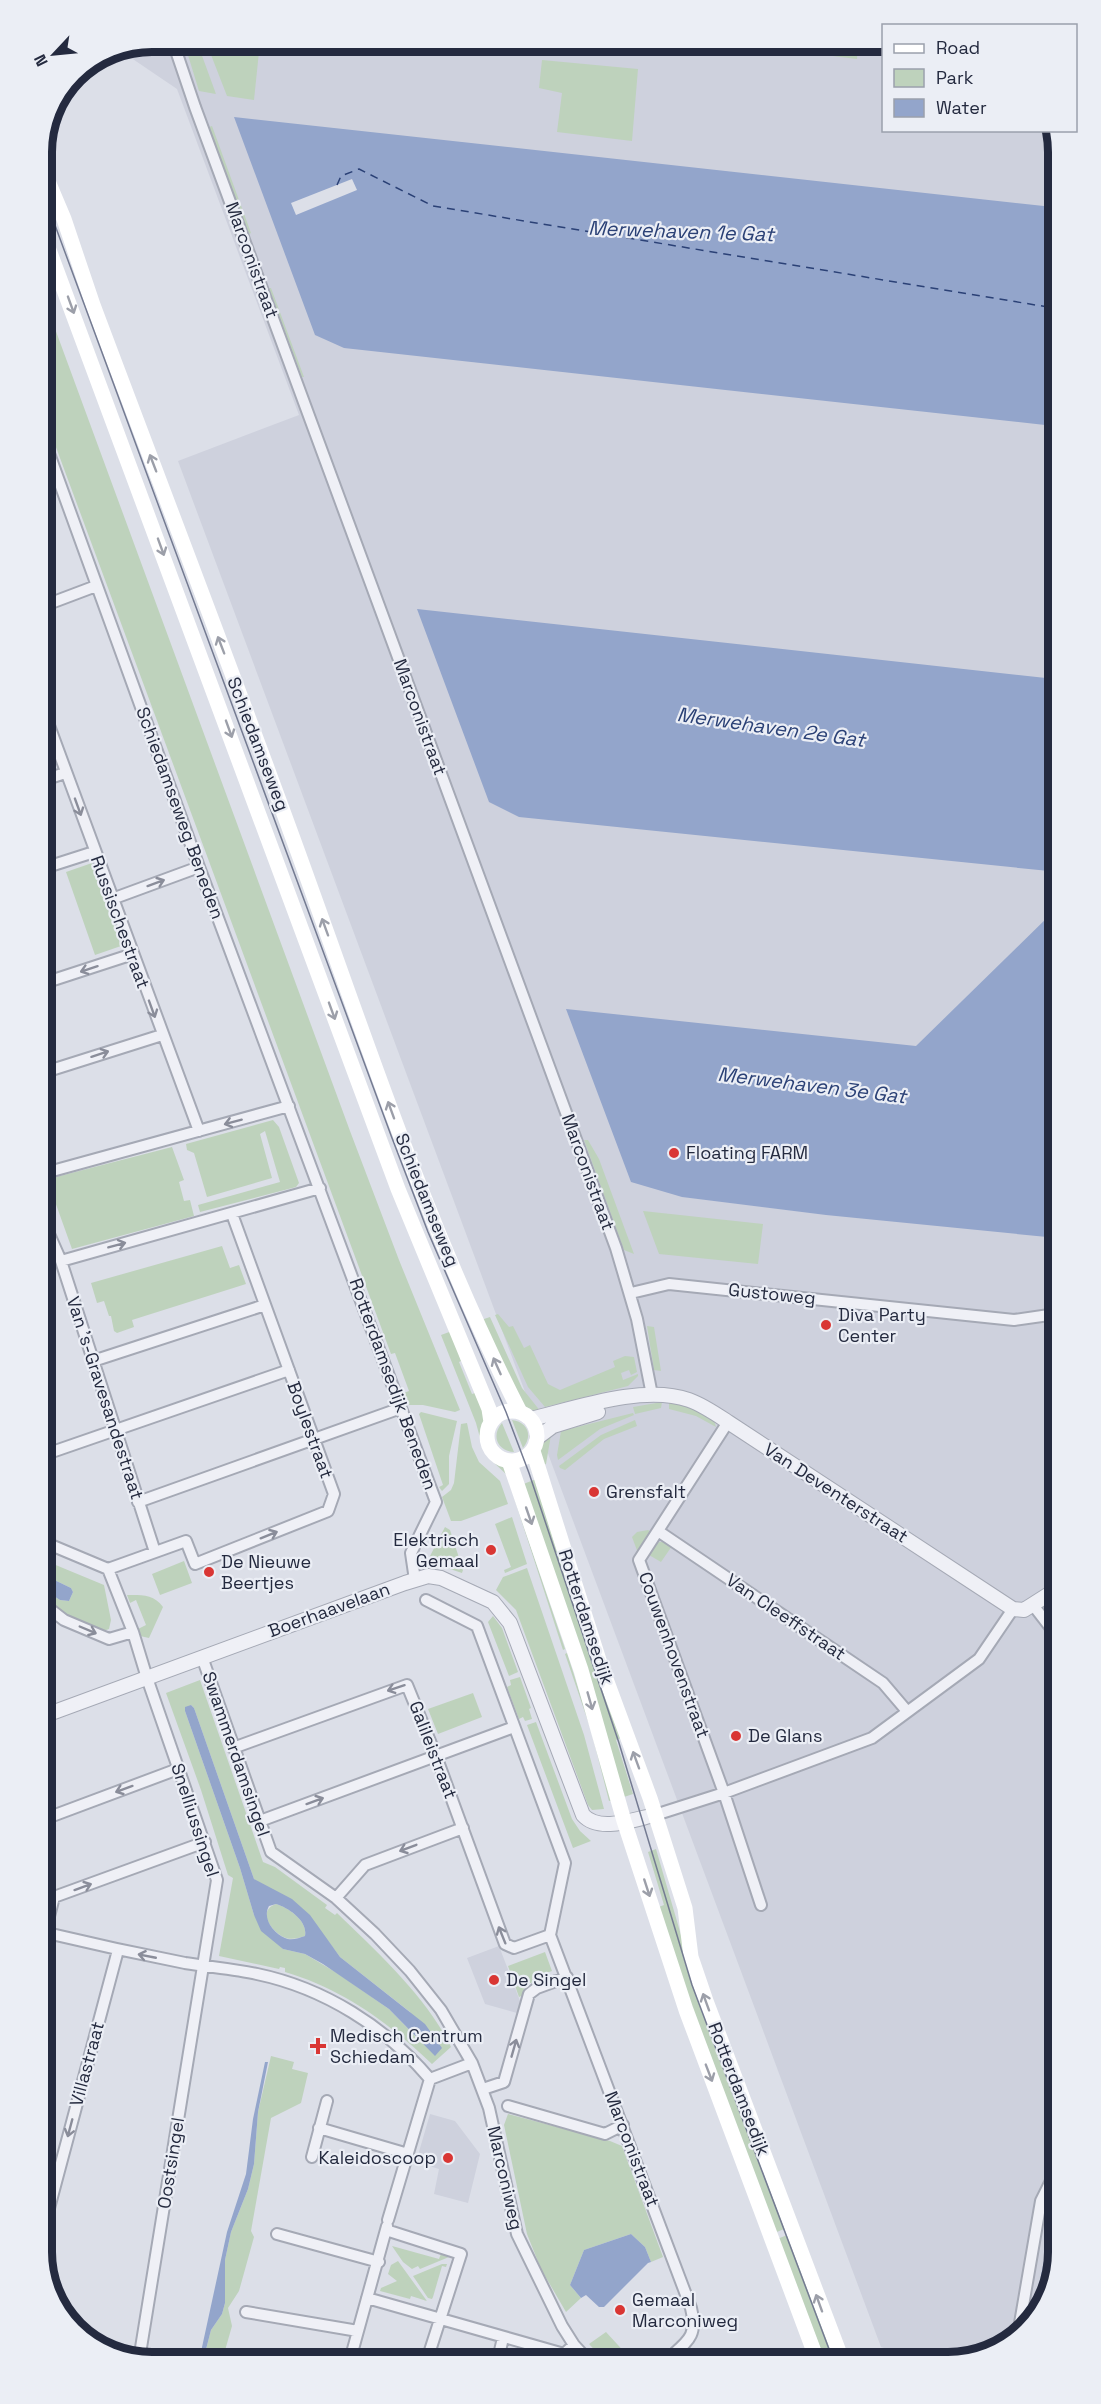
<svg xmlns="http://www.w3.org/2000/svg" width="1101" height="2404" font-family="'Space Grotesk',sans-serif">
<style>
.built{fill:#ced1dd}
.green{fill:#bed2bc;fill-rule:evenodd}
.water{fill:#93a5cb;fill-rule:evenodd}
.pier{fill:#dcdfe8}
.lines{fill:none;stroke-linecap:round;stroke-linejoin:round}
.ferry{stroke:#2b4176;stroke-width:1.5;stroke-dasharray:8 6;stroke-linecap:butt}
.minor-casing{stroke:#a5a9b5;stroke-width:14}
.tertiary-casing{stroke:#a5a9b5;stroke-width:16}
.minor{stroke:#eff0f6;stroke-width:10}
.tertiary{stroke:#eff0f6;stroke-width:14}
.secondary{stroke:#fff;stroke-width:15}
.tram{stroke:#747b92;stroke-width:1.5}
.oneway{stroke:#9c9fa9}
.oneway2{stroke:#8a8d9a}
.poi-dot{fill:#d93634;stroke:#ebeef5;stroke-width:2}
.labels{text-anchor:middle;stroke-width:4.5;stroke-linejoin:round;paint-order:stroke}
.street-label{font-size:18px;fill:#242a3f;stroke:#ebeef5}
.poi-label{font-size:18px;fill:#242a3f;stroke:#ebeef5;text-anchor:start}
.water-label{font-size:20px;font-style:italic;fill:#2b4176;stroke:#ebeef5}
.rim{fill:none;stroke:#242a3f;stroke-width:8}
</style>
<rect width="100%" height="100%" fill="#dcdfe8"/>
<!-- built -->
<path class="built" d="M152 42H883L884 130 1053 131 1059 2252 1040 2313 985 2356 912 2357 881 2347 178 461 299 415 177 89 118 49Z
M499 1946 520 2001 517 2013 485 2004 467 1958Z
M430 2114 455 2121 480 2154 468 2203 434 2194 439 2169 416 2162Z"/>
<!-- green -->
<path class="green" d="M184 42H197L216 94 199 91Z
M206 42H260L254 100 227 96Z
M708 42H812L839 45 851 42 864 43H858L857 59 833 56V48L819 47 818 54Z
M542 60 638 69 632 141 557 132 562 93 539 88Z
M212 126 251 233 249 234 209 127Z
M269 288H271L304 377H302Z
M43 296 350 1131 399 1260 460 1410 455 1412 423 1405H405L401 1394 409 1391 395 1353 391 1354 43 412Z
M92 863 121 946 95 955 66 872Z
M273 1120 279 1127 299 1183 296 1187 200 1212 198 1205 280 1182 265 1131 260 1134 272 1178 207 1197 194 1153 187 1150 186 1144Z
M584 1140H588L599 1159 634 1254 624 1250Z
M172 1147 184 1180 179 1182 184 1201 190 1200 194 1216 72 1249 48 1182 52 1178Z
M643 1211 763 1224 758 1264 659 1254Z
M222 1246 230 1268 239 1265 246 1284 132 1320 134 1327 117 1333 114 1331 111 1316H109L104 1301 97 1303 91 1283Z
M498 1314 509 1327 513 1326 524 1348 530 1345 548 1384 560 1390 615 1367 613 1361 625 1356 634 1357 637 1372 631 1375 629 1370 621 1373 623 1380 638 1374V1376L628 1386 545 1407 528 1387 495 1315Z
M490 1317 522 1388 541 1412 534 1411 521 1404 481 1320Z
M647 1326 654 1327 661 1371 654 1370Z
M452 1331 461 1361 459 1362 472 1394 475 1393 477 1396C479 1404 486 1416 485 1424 484 1433 481 1439 485 1448 491 1461 505 1463 509 1477L488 1457 483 1449 476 1423 441 1335Z
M662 1402 661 1408 635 1414 633 1407Z
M669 1402 699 1410 714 1420 716 1427 696 1416 669 1409Z
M421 1412 457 1421 449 1456V1484L442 1491 439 1487 443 1485 419 1414Z
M633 1413 634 1415 600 1429 558 1460 557 1455 561 1431Z
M512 1420C528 1422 533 1436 523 1448Z
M635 1420 637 1426 604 1439 565 1470 560 1468 559 1466 601 1435Z
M467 1423 472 1447 479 1462 500 1481 508 1504 461 1521H451L442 1497 451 1490 454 1483 461 1424Z
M502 1423 514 1452C497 1451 491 1435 502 1423Z
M551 1435 546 1464 541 1466C539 1453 538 1441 551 1435Z
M536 1479 621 1738 616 1740 633 1794 624 1797 521 1485Z
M511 1488 565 1649 563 1650Z
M512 1517 527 1564 505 1573 504 1570 511 1567 495 1524Z
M445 1527 450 1530 463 1570 462 1573 429 1562V1558Z
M648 1530 652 1532 638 1553 632 1537 637 1532Z
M659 1542H665L672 1546 661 1562 649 1555Z
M46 1561 104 1585 111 1620 109 1629 104 1631 46 1610V1591L60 1600 69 1601 73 1592 71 1588 46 1576Z
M184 1561 192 1583 160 1595 152 1574Z
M527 1568 584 1735 604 1809 592 1810 588 1805 516 1610 496 1590 503 1577Z
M127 1595C141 1595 154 1594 163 1607L149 1638 140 1636 138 1629 146 1625 136 1600 130 1603Z
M493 1616 502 1628 518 1672 509 1676 488 1622Z
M567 1653 614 1800 609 1801 591 1730 565 1654Z
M520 1677 531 1708 529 1709 532 1719 525 1721 523 1717 519 1719 507 1687 511 1685 510 1680Z
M200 1680 263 1862 275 1867 327 1905 325 1908 335 1915 337 1913C377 1952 427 1997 451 2047L432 2064C389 2023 343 1989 285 1972V1968L280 1967 279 1969 219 1956 233 1878 228 1875 201 1790 166 1693ZM191 1705 194 1708 254 1879 328 1941 340 1957 410 2012 424 2045 389 2009 337 1973 305 1954 283 1949 254 1915 240 1868 185 1711Z
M473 1693 482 1717 438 1734 428 1709Z
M536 1722 572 1819 580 1831 591 1841 573 1848 527 1725Z
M656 1849 692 1973 787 2228 774 2233 656 1908 664 1905 648 1852Z
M276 1904C289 1908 308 1921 305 1936 299 1938 292 1940 286 1938 272 1933 256 1911 276 1904Z
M545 1952 552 1971 532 1978 533 1982 528 1984 524 1995 519 1997 508 1966Z
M271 2056 294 2062 292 2069 308 2073 301 2103 271 2118 251 2231 254 2237 239 2291 228 2308 232 2326 222 2361H203L211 2330 222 2314 225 2303V2260L231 2232 248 2189 254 2164 258 2112Z
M508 2114 610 2141 622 2146 663 2257 651 2262 645 2247 631 2234 584 2250 570 2285 581 2298 566 2312 541 2269 527 2234 504 2125Z
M790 2234 836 2357H824L777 2239Z
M392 2246 439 2259 442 2251 451 2254 449 2257 420 2269 418 2266 412 2269 403 2262Z
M398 2261 427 2301 411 2296 410 2299 380 2291 381 2288 397 2281 388 2274 391 2265Z
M442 2264H447L446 2267 442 2266 433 2297 432 2299 428 2298 413 2276Z
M606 2332 629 2357 639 2350 646 2355 642 2358 603 2359 589 2344Z"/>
<!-- water -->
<path class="water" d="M234 117 1053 207 1054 426 344 348 315 335Z
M417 609 1055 679V885L1049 871 519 817 489 802Z
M1055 910 1056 1230 1047 1237 826 1215 682 1197 631 1182 566 1009 916 1046Z
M46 1576 71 1588 73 1592 69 1601 60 1600 46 1591Z
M191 1705 194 1708 254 1879 292 1899 310 1915 340 1957 425 2024 442 2048 435 2056 389 2009 323 1964 305 1954 283 1949 261 1931 254 1915 240 1868 185 1711V1707ZM276 1904C289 1908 308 1921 305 1936 299 1938 291 1941 285 1938 273 1933 262 1918 269 1906Z
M265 2062H268L258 2112 254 2164 248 2189 231 2232 225 2260V2303L222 2314 211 2330 203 2361H199L227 2232 246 2174 253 2119Z
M1059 2208V2252L1040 2313 1032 2320 1047 2246Z
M631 2234 645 2247 651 2262 648 2263 604 2307H599L586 2295 581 2298 570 2285 584 2250Z"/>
<!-- pier -->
<path class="pier" d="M352 179 357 190 296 215 291 203Z"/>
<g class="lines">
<!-- ferry -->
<path class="ferry" d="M337 185 341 176 359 169 433 206 1054 308"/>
<defs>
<path id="minor" d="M173 42 195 107 616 1248 637 1319 652 1395
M43 437 199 867 436 1502 411 1553 415 1580
M43 606 96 586
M44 712 199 1131
M44 780 65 773
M44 868 94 852
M112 899 199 867
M44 983 133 954
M45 1072 162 1035
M45 1173 289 1106
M45 1225 61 1261 155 1552
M61 1261 320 1188
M631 1293 669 1284 1014 1320 1056 1314
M93 1361 265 1305
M728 1422 639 1560 724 1793 761 1905
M46 1450 52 1452 289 1370
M138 1502 401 1408
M658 1531 883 1683 906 1710
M46 1543 108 1569
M426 1600 477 1626 565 1863 550 1935
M1033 1605 1057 1636
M46 1606 64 1620 109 1639 133 1632
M202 1657 271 1852 336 1898 375 1934 410 1971 441 2010 472 2063 489 2108 517 2234 562 2326 574 2345 587 2359
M233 1748 407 1685 436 1756 505 1944 514 1948 550 1935
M655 1815 724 1793 872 1738 979 1659 1013 1609
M47 1818 178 1769
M260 1821 514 1727
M336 1898 365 1865 463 1828
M47 1924 54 1897 205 1842
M47 1933C93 1944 139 1954 185 1963 209 1967 234 1969 257 1974 324 1988 386 2027 430 2079L472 2063
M550 1935 691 2308C698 2336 688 2341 669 2358
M483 2089 504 2082 529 1994 537 1988 567 1977
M508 2106 605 2134 623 2125
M319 2128 408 2154
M312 2157 327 2101
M48 2212 118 1950
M388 2220 430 2079
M386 2230 461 2254 427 2360
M277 2234 379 2262
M367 2298 564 2354 574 2345
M246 2312 358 2331
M1019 2329 1041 2201 1059 2165
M498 2359 503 2338
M139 2360 217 1880 147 1678 133 1632 108 1569 186 1541 195 1564 328 1511 334 1494 232 1214
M350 2360 387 2226"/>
<path id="tertiary" d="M531 1419C576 1408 644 1384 689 1400 703 1405 716 1414 728 1422L1013 1609 1024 1610 1057 1589
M537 1438 553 1426 598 1412
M46 1715 405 1583 428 1576 441 1578 493 1602 510 1623 583 1815C599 1833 635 1819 655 1815"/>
</defs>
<!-- minor casing -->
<use href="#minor" class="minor-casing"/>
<!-- tertiary casing -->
<use href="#tertiary" class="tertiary-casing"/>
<!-- minor -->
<use href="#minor" class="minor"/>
<!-- tertiary -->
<use href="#tertiary" class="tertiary"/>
<!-- secondary -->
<path class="secondary" d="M42 167 64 219 93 305C165 497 239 688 308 880 373 1060 433 1242 520 1412
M42 231 398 1189 489 1409 491 1422
M487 1436a25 25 0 1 1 50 0a25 25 0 1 1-50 0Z
M533 1451 599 1660 650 1798 685 1908 691 1957 706 2001 841 2357
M509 1461 581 1670 624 1821 686 2010 816 2357"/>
<!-- tram -->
<path class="tram" d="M42 190 392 1138 428 1232 506 1412 529 1473 619 1743 692 1985 832 2357"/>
</g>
<!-- one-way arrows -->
<defs><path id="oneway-shaft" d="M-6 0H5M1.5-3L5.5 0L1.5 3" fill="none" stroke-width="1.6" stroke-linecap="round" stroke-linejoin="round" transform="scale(1.5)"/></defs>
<g class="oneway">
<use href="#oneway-shaft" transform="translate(71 305) rotate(70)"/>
<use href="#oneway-shaft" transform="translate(153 463) rotate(-111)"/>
<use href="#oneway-shaft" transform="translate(161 547) rotate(70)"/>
<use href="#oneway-shaft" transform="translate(221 645) rotate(-111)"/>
<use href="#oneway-shaft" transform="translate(229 729) rotate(70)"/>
<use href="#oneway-shaft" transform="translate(325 927) rotate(-110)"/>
<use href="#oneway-shaft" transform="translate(332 1011) rotate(70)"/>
<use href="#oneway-shaft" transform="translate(391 1110) rotate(-110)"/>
<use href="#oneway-shaft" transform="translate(497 1366) rotate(-114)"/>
<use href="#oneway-shaft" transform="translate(529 1516) rotate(71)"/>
<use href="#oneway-shaft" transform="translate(590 1701) rotate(74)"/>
<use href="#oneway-shaft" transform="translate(636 1760) rotate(-110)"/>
<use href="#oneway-shaft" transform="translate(647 1888) rotate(72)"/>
<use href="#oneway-shaft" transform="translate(706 2002) rotate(-110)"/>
<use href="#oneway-shaft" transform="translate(709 2073) rotate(69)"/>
<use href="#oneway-shaft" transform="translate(819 2303) rotate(-110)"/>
</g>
<g class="oneway2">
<use href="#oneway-shaft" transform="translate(78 807) rotate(70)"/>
<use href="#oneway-shaft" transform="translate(156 883) rotate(-20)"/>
<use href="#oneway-shaft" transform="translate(89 969) rotate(162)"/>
<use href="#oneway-shaft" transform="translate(152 1009) rotate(70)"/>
<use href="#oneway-shaft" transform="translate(100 1054) rotate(-18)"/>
<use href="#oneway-shaft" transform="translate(233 1122) rotate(165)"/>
<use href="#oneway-shaft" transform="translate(117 1245) rotate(-15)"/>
<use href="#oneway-shaft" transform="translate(269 1535) rotate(-22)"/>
<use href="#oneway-shaft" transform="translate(88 1630) rotate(23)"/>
<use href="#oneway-shaft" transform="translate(396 1688) rotate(162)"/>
<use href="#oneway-shaft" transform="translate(124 1789) rotate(160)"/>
<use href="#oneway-shaft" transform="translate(315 1801) rotate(-20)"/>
<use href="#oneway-shaft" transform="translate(408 1848) rotate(159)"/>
<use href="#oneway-shaft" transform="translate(83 1887) rotate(-20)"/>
<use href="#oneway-shaft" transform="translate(502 1935) rotate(-112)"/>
<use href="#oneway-shaft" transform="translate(147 1956) rotate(-169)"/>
<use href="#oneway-shaft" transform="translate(514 2048) rotate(-74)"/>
<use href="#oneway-shaft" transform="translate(70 2128) rotate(105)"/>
</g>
<!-- markers -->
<g class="poi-dot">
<circle cx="674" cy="1153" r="6"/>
<circle cx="826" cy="1325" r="6"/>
<circle cx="594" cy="1492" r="6"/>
<circle cx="491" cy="1550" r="6"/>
<circle cx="209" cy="1572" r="6"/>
<circle cx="736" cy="1736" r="6"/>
<circle cx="494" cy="1980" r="6"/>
<path d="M315 2037h6v6h6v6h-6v6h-6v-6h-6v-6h6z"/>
<circle cx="448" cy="2158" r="6"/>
<circle cx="620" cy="2310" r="6"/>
</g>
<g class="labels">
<!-- street labels -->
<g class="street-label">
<text transform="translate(252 260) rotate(70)" y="6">Marconistraat</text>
<text transform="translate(420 717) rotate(70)" y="6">Marconistraat</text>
<text transform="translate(258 744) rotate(69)" y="6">Schiedamseweg</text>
<text transform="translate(180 813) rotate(70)" y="6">Schiedamseweg Beneden</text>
<text transform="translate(120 922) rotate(70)" y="6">Russischestraat</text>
<text transform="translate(588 1172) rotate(70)" y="6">Marconistraat</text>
<text transform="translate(427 1200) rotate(68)" y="6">Schiedamseweg</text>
<text transform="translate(772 1294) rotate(6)" y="6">Gustoweg</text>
<text transform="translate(393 1384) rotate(70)" y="6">Rotterdamsedijk Beneden</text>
<text transform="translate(105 1398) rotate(72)" y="6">Van 's-Gravesandestraat</text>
<text transform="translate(310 1430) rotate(70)" y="6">Boylestraat</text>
<text transform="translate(836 1493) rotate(33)" y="6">Van Deventerstraat</text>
<text transform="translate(329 1610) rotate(-20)" y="6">Boerhaavelaan</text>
<text transform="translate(586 1617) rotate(72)" y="6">Rotterdamsedijk</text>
<text transform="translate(786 1617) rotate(34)" y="6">Van Cleeffstraat</text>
<text transform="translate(674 1655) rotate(70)" y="6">Couwenhovenstraat</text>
<text transform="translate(433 1750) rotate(69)" y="6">Galileistraat</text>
<text transform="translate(236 1754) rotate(71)" y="6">Swammerdamsingel</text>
<text transform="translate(195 1820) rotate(72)" y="6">Snelliussingel</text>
<text transform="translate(87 2064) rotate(-75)" y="6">Villastraat</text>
<text transform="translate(739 2089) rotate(69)" y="6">Rotterdamsedijk</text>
<text transform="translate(632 2149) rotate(69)" y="6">Marconistraat</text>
<text transform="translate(171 2163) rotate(-81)" y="6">Oostsingel</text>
<text transform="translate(505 2178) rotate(77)" y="6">Marconiweg</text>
</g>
<!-- poi labels -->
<g class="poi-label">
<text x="686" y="1159">Floating FARM</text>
<text x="838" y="1321">Diva Party<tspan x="838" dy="21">Center</tspan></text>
<text x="606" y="1498">Grensfalt</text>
<text x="479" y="1546" text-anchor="end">Elektrisch<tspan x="479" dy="21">Gemaal</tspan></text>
<text x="221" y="1568">De Nieuwe<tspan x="221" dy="21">Beertjes</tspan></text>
<text x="748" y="1742">De Glans</text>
<text x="506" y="1986">De Singel</text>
<text x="330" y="2042">Medisch Centrum<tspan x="330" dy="21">Schiedam</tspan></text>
<text x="436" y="2164" text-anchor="end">Kaleidoscoop</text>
<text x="632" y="2306">Gemaal<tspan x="632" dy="21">Marconiweg</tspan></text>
</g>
<!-- water labels -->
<g class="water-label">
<text transform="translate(681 231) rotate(2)" y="7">Merwehaven 1e Gat</text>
<text transform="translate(771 727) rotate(8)" y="7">Merwehaven 2e Gat</text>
<text transform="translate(812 1085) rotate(7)" y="7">Merwehaven 3e Gat</text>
</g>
</g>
<!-- crop -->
<path d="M0 0H1101V2404H0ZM152 52H948A100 100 0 0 1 1048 152V2252A100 100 0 0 1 948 2352H152A100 100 0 0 1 52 2252V152A100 100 0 0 1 152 52Z" fill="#ebeef5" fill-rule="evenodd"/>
<path class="rim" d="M152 52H948A100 100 0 0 1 1048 152V2252A100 100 0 0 1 948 2352H152A100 100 0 0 1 52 2252V152A100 100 0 0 1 152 52Z"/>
<!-- legend -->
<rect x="882" y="24" width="195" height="108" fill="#ebeef5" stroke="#9ba0ac" stroke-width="1.5"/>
<rect x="894" y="44" width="30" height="9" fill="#ffffff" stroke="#9ba0ac" stroke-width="1.5"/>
<text x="936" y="54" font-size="18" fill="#242a3f">Road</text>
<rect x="894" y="69" width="30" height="18" fill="#bed2bc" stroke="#9ba0ac" stroke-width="1.5"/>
<text x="936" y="84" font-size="18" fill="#242a3f">Park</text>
<rect x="894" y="99" width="30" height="18" fill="#93a5cb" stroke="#9ba0ac" stroke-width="1.5"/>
<text x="936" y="114" font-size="18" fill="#242a3f">Water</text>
<!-- north arrow -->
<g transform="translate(54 54) rotate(244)" stroke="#ebeef5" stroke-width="4.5" paint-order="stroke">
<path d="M0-4.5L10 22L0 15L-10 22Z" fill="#242a3f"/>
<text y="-9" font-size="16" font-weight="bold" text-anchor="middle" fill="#242a3f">N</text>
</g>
</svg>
